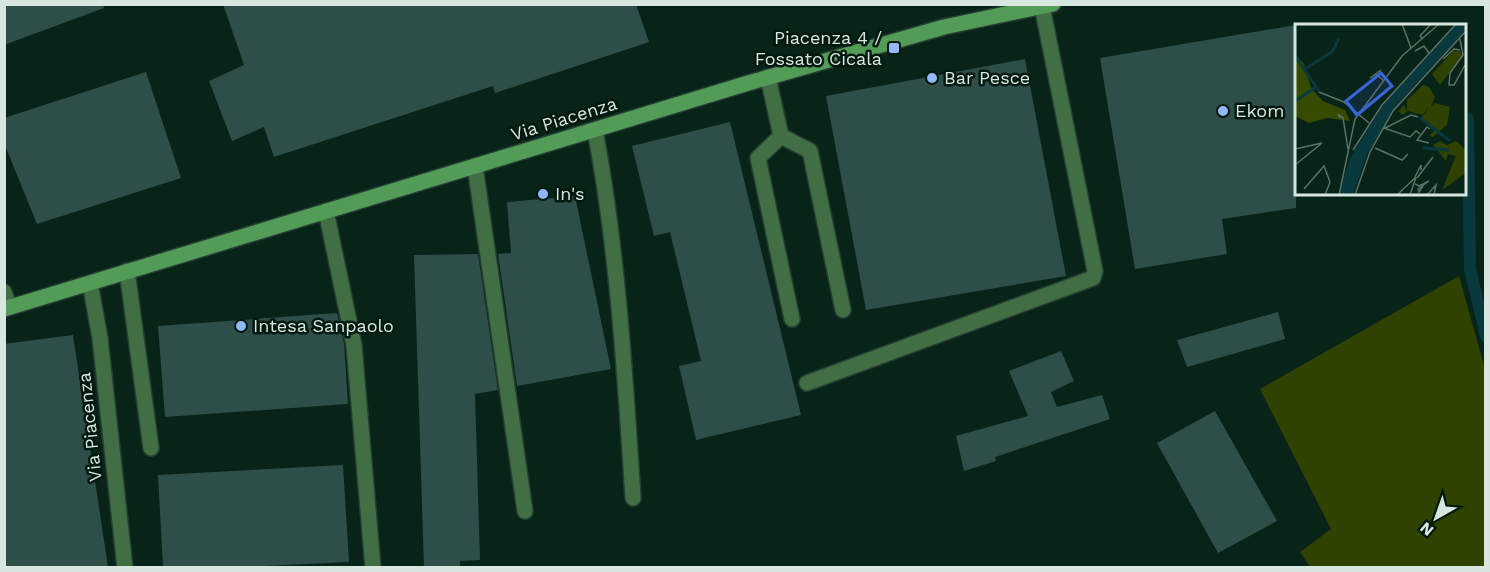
<svg xmlns="http://www.w3.org/2000/svg" width="1490" height="572" font-family="'Work Sans',sans-serif">
<style>
.green{fill:#2f4200}
.lines{fill:none;stroke-linecap:round;stroke-linejoin:round}
.stream{stroke:#08393d;stroke-width:12}
.building{fill:#2e4e49}
.service-casing{stroke:#253e34;stroke-width:18}
.minor-casing{stroke:#253e34;stroke-width:18}
.secondary-casing{stroke:#253e34;stroke-width:18}
.service{stroke:#426e43;stroke-width:15}
.minor{stroke:#426e43;stroke-width:15}
.secondary{stroke:#539c57;stroke-width:15}
.poi-dot{fill:#91b8fd;stroke:#01190f;stroke-width:2}
.labels{text-anchor:middle;stroke-width:5;stroke-linejoin:round;paint-order:stroke}
.poi-label{font-size:18px;fill:#d7e7df;stroke:#01190f;text-anchor:start}
.street-label{font-size:18px;fill:#d7e7df;stroke:#01190f}
.inset-river{fill:none;stroke:#08393d;stroke-width:3}
.inset-road{fill:none;stroke:#5b7168;stroke-width:1.5}
.view{fill:#3965d9;fill-opacity:0.15;stroke:#3965d9;stroke-width:3}
.inset-edge{fill:none;stroke:#d7e7df;stroke-width:3}
</style>
<rect width="100%" height="100%" fill="#082318"/>
<!-- green -->
<path class="green" d="M1459 276 1485 369V567H1310L1300 552 1331 529 1260 389Z"/>
<g class="lines">
<!-- stream -->
<path class="stream" d="M1468 119 1470 269 1486 336"/>
</g>
<!-- building -->
<path class="building" d="M4 4H103L104 8 4 45Z
M223 4H636L649 42 495 93 493 86 274 157 264 127 232 141 209 81 244 65Z
M1296 25V208L1222 219 1227 254 1135 269 1100 58Z
M1025 59 1066 276 866 310 826 96Z
M146 72 181 178 37 224 4 143V118Z
M730 122 801 415 696 440 679 366 701 361 670 232 654 236 632 146Z
M575 196 611 369 517 386 498 254 511 253 507 202Z
M478 254 498 390 475 394 480 560 460 561V567H424L414 255Z
M1278 312 1285 339 1187 367 1177 340Z
M337 313 344 343 348 404 165 417 158 326Z
M73 335 108 567H4V344Z
M1061 351 1074 381 1051 392 1057 407 1102 395 1110 419 995 457 996 461 964 471 956 436 1028 416 1009 371Z
M1215 411 1277 521 1218 553 1157 443Z
M343 465 349 562 245 567H163L158 475Z"/>
<g class="lines">
<defs>
<path id="service" d="M768 77 781 136 810 151 843 310
M595 130C618 252 625 375 633 498
M781 136 758 158 792 319
M475 166 525 511
M326 211 354 345 373 568
M127 271 151 448
M807 383 1093 278 1095 271 1042 6"/>
<path id="minor" d="M90 283 100 338 125 568
M4 292 9 307"/>
<path id="secondary" d="M4 309 745 84 944 27 1053 4"/>
</defs>
<!-- service casing -->
<use href="#service" class="service-casing"/>
<!-- minor casing -->
<use href="#minor" class="minor-casing"/>
<!-- secondary casing -->
<use href="#secondary" class="secondary-casing"/>
<!-- service -->
<use href="#service" class="service"/>
<!-- minor -->
<use href="#minor" class="minor"/>
<!-- secondary -->
<use href="#secondary" class="secondary"/>
</g>
<!-- markers -->
<g class="poi-dot">
<rect x="888" y="42" width="12" height="12" rx="3"/>
<circle cx="932" cy="78" r="6"/>
<circle cx="1223" cy="111" r="6"/>
<circle cx="543" cy="194" r="6"/>
<circle cx="241" cy="326" r="6"/>
</g>
<g class="labels">
<!-- poi labels -->
<g class="poi-label">
<text x="882" y="44" text-anchor="end">Piacenza 4 /<tspan x="882" dy="21">Fossato Cicala</tspan></text>
<text x="944" y="84">Bar Pesce</text>
<text x="1235" y="117">Ekom</text>
<text x="555" y="200">In's</text>
<text x="253" y="332">Intesa Sanpaolo</text>
</g>
<!-- street labels -->
<g class="street-label">
<text transform="translate(564 119) rotate(-17)" y="6">Via Piacenza</text>
<text transform="translate(90 427) rotate(-96)" y="6">Via Piacenza</text>
</g>
</g>
<!-- overview -->
<g transform="translate(1295 24)">
<rect width="171" height="171" fill="#082318"/>
<path d="M159 26 166 28 167 32 145 61 137 50ZM128 61 134 63 140 73 136 82 140 79 155 83 152 101 138 113 134 112 139 107 126 94 135 82 127 91 113 87 107 91 103 87 109 81 112 87V76ZM145 117 152 121 161 117 171 126V149L147 166 161 132 153 130 151 137 138 121Z" fill="#2f4200"/>
<path d="M0 30 9 40 16 64 28 77 50 86 55 97 32 94 14 99 0 92Z" fill="#364b00"/>
<path d="M162 0H171V6L106 76 72 130 58 171H44L55 134 89 80Z" fill="#08393d"/>
<path class="inset-river" d="M0 32 24 67M10 45 38 27 44 14M0 77 21 63M125 94 155 117M128 124 154 126"/>
<path class="inset-road" d="M107 0 116 24M128 15 125 12 136 0M165 15 168 31 155 49 154 61H159L170 41M120 27 129 22 134 29M148 35 159 25 165 26M86 46 75 54 81 50 89 57M24 68 49 78 74 99M45 94 43 90 48 94 53 125M89 104 115 113 121 107 125 110M90 104 116 91 123 93M134 119 122 116 132 103 135 105M80 124 107 136 113 130M0 125 27 119 0 141M58 126 87 81 161 0M120 153 126 141V146M122 154 138 133M120 160 124 162 134 157 123 165 124 168 128 162M9 165 29 142 35 158 30 171M44 171 60 95 107 32 144 0M60 171 75 128 98 87 171 7M102 171 121 153 115 171M132 171 141 161 139 171"/>
<path class="view" d="M86 49 97 62 62 91 51 77Z"/>
<rect width="171" height="171" class="inset-edge"/>
</g>
<!-- border -->
<rect width="1490" height="572" fill="none" stroke="#d7e7df" stroke-width="12"/>
<!-- north arrow -->
<g transform="translate(1436 518) rotate(220)" stroke="#01190f" stroke-width="4.5" paint-order="stroke">
<path d="M0-4.5L10 22L0 15L-10 22Z" fill="#d7e7df"/>
<text y="-9" font-size="16" font-weight="bold" text-anchor="middle" fill="#d7e7df">N</text>
</g>
</svg>
